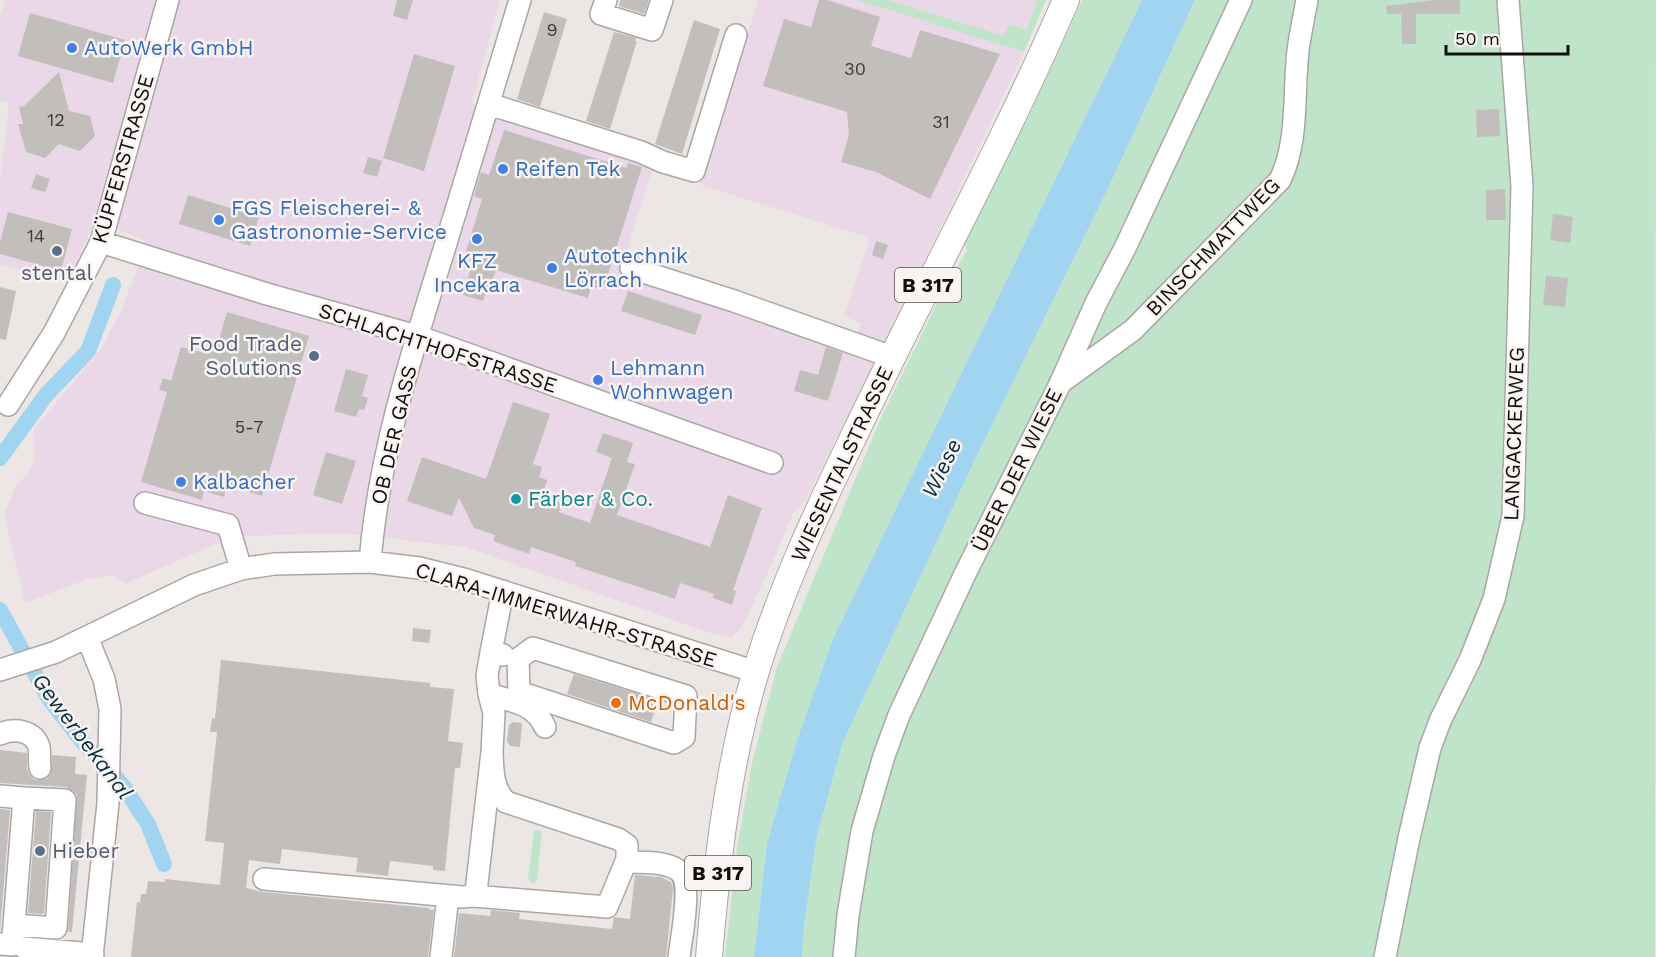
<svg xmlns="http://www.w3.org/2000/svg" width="1656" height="957" font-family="'Work Sans',sans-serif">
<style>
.commercial{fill:#ead8e9}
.green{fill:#c0e4c9}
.water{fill:#a1d4f0}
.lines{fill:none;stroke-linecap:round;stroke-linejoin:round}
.canal{stroke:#a1d4f0;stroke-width:16}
.building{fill:#c2bebc}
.minor-casing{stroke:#aaa6a4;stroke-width:24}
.major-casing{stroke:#aaa6a4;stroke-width:28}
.minor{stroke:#fff;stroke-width:21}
.major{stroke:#fff;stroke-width:26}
.shop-dot{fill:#3f7fe0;stroke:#f9f4f2;stroke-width:2}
.service-dot{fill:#5c6f8a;stroke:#f9f4f2;stroke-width:2}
.culture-dot{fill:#0f9aa8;stroke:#f9f4f2;stroke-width:2}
.food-dot{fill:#e8710a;stroke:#f9f4f2;stroke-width:2}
.labels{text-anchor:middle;stroke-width:5;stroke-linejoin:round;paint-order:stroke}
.number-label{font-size:18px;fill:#3c3b3a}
.shield{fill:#f9f4f2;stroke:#565452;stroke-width:1.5}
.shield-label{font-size:20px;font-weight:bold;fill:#100f0e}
.shop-label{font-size:21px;fill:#366cbe;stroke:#f9f4f2;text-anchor:start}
.street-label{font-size:21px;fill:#100f0e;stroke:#f9f4f2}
.service-label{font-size:21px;fill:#4e5e75;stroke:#f9f4f2}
.culture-label{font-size:21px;fill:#0d838f;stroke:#f9f4f2;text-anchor:start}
.food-label{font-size:21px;fill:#c56008;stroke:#f9f4f2;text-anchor:start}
.water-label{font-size:22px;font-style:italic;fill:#023043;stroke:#f9f4f2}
</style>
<rect width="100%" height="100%" fill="#ece7e5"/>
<!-- commercial -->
<path class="commercial" d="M6 0H500L472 103 645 163 652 170 620 273 852 348 861 323 844 316 870 238 701 185 758 0H1045L1024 52 940 229 806 500 794 511 773 561 742 627 732 638 710 633 465 547 342 533 250 536 213 545 125 584 113 575 88 579 25 603 4 515 15 488 31 469 35 453 33 431 103 346 122 309 138 266 144 240 95 220 68 282 0 265V180L9 103 0 100V17Z"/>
<!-- green -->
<path class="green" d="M857 0H888L1004 36 1009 24 1027 30 1037 0H1046L1024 52Z
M1082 0H1142L833 639 797 740 767 843 754 957H725L737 848 752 763 777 667 880 420 937 303 967 250 963 240C1007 162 1046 82 1082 0Z
M1195 0H1656L1655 957H802L804 926 817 835 843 742 972 466 1112 180Z
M538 830 542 832 537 880 533 884 528 879 534 831Z"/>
<!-- water -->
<path class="water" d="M1142 0H1195L1112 180 972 466 843 742 817 835 804 926 802 957H754L767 843 797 740 833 639Z"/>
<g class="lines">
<!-- canal -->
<path class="canal" d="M0 458 46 395 88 351 113 285
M0 610 48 697 82 741 124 787 148 824 164 864"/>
</g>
<!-- building -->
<path class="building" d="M397 0H413L407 20 393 16Z
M620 0H649L644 14 619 6Z
M819 0H827L880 17 871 46 911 58 920 30 1000 54 930 199 876 172 841 162 849 135 847 112 763 86 784 19 811 27Z
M1435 0H1460V14H1416V44H1402L1401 14H1387L1386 6Z
M544 12 567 19 540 107 517 99Z
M30 13 125 40 113 83 18 56Z
M694 20 720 29 682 154 655 144Z
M614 32 636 38 635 41H637L610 129 586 121Z
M414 54 455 66 424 171 383 158Z
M59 72 69 111 90 116 95 136 80 151 59 144 45 158 26 152 18 124H23L19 107 24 106Z
M1499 109 1500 136 1477 137 1476 110Z
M504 130 627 168 628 163 642 167 603 290 591 286 588 298 496 270 489 291 486 290 483 301 463 295 473 261 464 258 482 199 474 196 481 172 489 175Z
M368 157 382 161 377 177 363 173Z
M36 174 50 179 45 192 31 188Z
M1505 189 1506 220H1486V190Z
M188 195 259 217 250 246 179 224Z
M8 212 72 229 61 271 0 254V242Z
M1553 214 1573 217 1570 243 1550 240Z
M876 241 888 245 883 259 872 255Z
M1546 276 1568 278 1565 307 1543 305Z
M0 287 16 291 6 340 0 339Z
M628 291 702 315 695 335 621 311Z
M227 312 309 336 262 496 227 485 224 497 204 491 202 500 141 482 167 392 159 390 163 378 171 381 181 347 201 352 202 347 216 351Z
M826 347 843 353 828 401 794 391 800 370 818 375Z
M346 369 368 375 362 396 368 398 364 410 359 409 356 417 334 411Z
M513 402 550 414 533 464 542 467 539 477 547 480 542 496 562 503 559 512 590 523 612 458 596 452 603 433 633 443 627 462 635 464 617 515 710 547 728 495 762 508 733 590 736 591 732 605 713 598 714 594 680 583 675 599 575 566 576 562 531 547 529 554 493 541 495 535 474 528 459 498 452 516 407 501 422 457 486 479Z
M326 452 356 461 342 504 313 495Z
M413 628 431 630 429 643 412 641Z
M221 660 430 683V687L454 689 448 741 463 743 460 768H455L445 871 433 870V866L390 861 388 876 356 872 358 858 282 849 280 864 249 860 246 888 263 892 429 908V910H434L428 957H131L137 902 140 903 141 894H146L148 881 165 882V879L220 885 224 843 205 841 217 732H210L212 718 215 719Z
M574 674 658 700 651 722 567 694Z
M513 722 522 723 520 747 510 746 507 741 509 725Z
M0 750 27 753V770L30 776 35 780 47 779 51 774 52 755 76 757 75 774 87 775 72 932H68L77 795 72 790 66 787 0 783Z
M0 809 10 810 0 931Z
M36 811 51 812 44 914 28 913Z
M635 875 661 877 671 882 673 889 666 957H454L459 913 490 916 491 910 520 913 519 919 612 929 614 917 630 919Z"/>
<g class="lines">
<defs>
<path id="minor" d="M606 0 601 14 652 30 662 0
M489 104 641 152 663 162 694 171 736 35
M101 242 267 294 417 336 772 463
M631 268 734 301 892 357
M1060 383 1133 330 1280 180C1299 141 1293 94 1298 51 1300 34 1304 17 1307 0
M8 405 54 333 101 242 168 0
M145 503 228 525 241 569
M370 562C378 458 412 352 443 253 469 169 494 84 520 0
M503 591 491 652 503 655
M87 637 104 679 110 709 108 803 92 957
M533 648 686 696 684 737 674 743 519 692 518 659Z
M491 652 487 676 489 694C513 702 534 703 545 727
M0 670 56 652 194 585 241 569 274 564 370 562 419 568 467 580 756 672
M489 694 494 713 492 752
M0 734C14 728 34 730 39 747 40 753 39 761 40 768
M0 796 24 798
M264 879 462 897 473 896 476 892 492 752C493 771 492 788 506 802L618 839 627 845V859L629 862C644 863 667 861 679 871 693 881 681 940 679 957
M473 896 607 907 627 859
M0 944 12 945 14 925 24 798 65 800 56 928 14 925
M25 948 93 954
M441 957 448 896
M844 957 848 915 862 831 884 756 899 715 965 574 1060 384 1096 303 1125 248 1241 0
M1385 957 1409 838 1430 748 1440 721 1470 660 1494 599 1513 516 1522 186 1508 0"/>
<path id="major" d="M709 957C717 861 728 764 756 671 780 592 815 516 851 442 921 294 1001 151 1066 0"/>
</defs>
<!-- minor casing -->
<use href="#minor" class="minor-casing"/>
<!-- major casing -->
<use href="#major" class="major-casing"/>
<!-- minor -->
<use href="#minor" class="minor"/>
<!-- major -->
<use href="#major" class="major"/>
</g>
<!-- markers -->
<g class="shop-dot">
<circle cx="72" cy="48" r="6"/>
<circle cx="503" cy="169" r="6"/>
<circle cx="219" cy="220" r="6"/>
<circle cx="477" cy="239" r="6"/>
<circle cx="552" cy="268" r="6"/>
<circle cx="598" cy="380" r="6"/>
<circle cx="181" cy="482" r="6"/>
</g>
<g class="service-dot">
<circle cx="57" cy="251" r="6"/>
<circle cx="314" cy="356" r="6"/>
<circle cx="40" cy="851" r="6"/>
</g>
<circle class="culture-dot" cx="516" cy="499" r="6"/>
<circle class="food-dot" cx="616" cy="703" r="6"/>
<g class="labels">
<!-- number labels -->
<g class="number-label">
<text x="552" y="36">9</text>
<text x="855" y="75">30</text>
<text x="56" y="126">12</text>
<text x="941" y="128">31</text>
<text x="36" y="242">14</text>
<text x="249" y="433">5-7</text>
</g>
<!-- shield labels -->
<g class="shield">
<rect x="895" y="268" width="66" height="34" rx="4.5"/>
<rect x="685" y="856" width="66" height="34" rx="4.5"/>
</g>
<g class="shield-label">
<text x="928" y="292">B 317</text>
<text x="718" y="880">B 317</text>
</g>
<!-- shop labels -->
<g class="shop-label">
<text x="84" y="55">AutoWerk GmbH</text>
<text x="515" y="176">Reifen Tek</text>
<text x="231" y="215">FGS Fleischerei- &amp;<tspan x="231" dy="24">Gastronomie-Service</tspan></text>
<text x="564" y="263">Autotechnik<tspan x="564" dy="24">Lörrach</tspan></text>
<text x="477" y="268" text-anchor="middle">KFZ<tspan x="477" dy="24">Incekara</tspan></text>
<text x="610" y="375">Lehmann<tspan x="610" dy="24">Wohnwagen</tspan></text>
<text x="193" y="489">Kalbacher</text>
</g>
<!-- street labels -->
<g class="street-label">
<text transform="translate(123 159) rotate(-74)" y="7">KÜPFERSTRASSE</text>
<text transform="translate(1213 247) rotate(-46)" y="7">BINSCHMATTWEG</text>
<text transform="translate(438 348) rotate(18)" y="7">SCHLACHTHOFSTRASSE</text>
<text transform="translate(1514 434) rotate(-88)" y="7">LANGACKERWEG</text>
<text transform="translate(394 435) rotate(-77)" y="7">OB DER GASS</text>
<text transform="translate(842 464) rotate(-65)" y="7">WIESENTALSTRASSE</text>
<text transform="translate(1017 470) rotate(-64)" y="7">ÜBER DER WIESE</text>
<text transform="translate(566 615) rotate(17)" y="7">CLARA-IMMERWAHR-STRASSE</text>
</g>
<!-- service labels -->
<g class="service-label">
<text x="57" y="280">stental</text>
<text x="302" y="351" text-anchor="end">Food Trade<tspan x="302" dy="24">Solutions</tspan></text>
<text x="52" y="858" text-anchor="start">Hieber</text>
</g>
<!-- culture labels -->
<g class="culture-label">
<text x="528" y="506">Färber &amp; Co.</text>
</g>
<!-- food labels -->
<g class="food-label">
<text x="628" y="710">McDonald's</text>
</g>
<!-- water labels -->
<g class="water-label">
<text transform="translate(941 468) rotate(-64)" y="8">Wiese</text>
<text transform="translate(83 736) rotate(53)" y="8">Gewerbekanal</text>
</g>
</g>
<!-- scale -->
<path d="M1446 45v9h122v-9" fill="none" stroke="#100f0e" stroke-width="3"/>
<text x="1455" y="45" font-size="18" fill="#100f0e" stroke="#f9f4f2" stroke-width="4.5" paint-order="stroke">50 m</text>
</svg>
